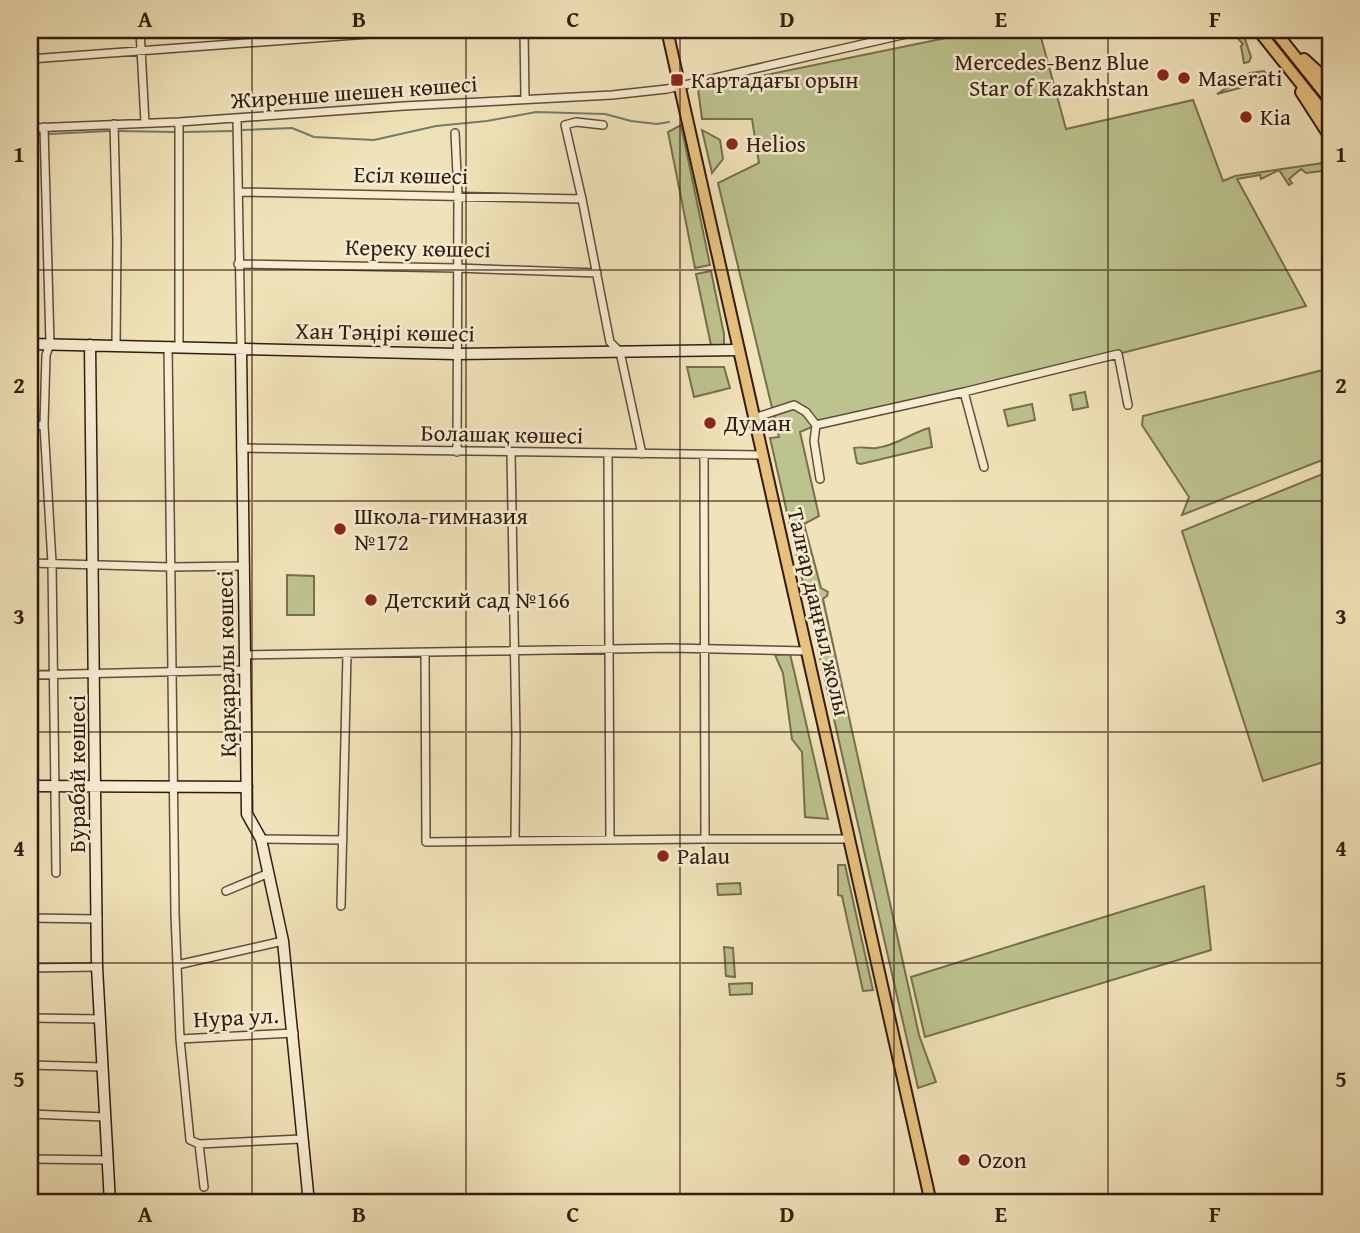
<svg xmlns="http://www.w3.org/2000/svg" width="1360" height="1233" font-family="'Gentium Book Plus',serif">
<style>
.green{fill:#bcc38e;stroke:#776f4e;stroke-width:2}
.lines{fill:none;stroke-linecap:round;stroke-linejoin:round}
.stream{stroke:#717d6f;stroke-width:2}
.street-casing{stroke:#624d39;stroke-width:10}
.secondary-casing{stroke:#321b0e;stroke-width:13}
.primary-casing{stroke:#321b0e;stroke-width:14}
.street{stroke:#f6edd2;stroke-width:7}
.secondary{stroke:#f6edd2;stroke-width:10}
.primary{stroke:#e8c27c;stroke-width:10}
.grid{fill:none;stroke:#321b0e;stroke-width:2;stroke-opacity:0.55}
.poi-dot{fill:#8f2418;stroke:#f6edd2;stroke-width:2.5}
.labels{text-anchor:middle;stroke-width:5;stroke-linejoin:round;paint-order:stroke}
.poi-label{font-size:23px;fill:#321b0e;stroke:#f6edd2;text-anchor:start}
.street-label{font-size:23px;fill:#321b0e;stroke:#f6edd2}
.neatline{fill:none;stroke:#321b0e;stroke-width:2.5}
.grid-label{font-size:23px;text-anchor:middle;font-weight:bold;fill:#321b0e}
</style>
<rect width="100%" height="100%" fill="#f1e3b9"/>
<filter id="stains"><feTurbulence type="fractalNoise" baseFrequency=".00286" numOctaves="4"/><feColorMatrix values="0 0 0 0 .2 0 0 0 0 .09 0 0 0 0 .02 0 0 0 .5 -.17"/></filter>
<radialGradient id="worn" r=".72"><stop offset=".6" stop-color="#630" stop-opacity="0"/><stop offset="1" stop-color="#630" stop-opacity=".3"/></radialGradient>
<!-- green -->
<path class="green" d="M985 30H1039L1066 129 1193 100 1223 181 1235 176 1330 162V170L1306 173 1301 169 1289 179 1292 183 1289 185 1279 170 1261 179 1260 175 1237 179 1306 306 1118 354 816 425 800 432 819 516 804 524 821 588 828 592 827 596 823 599 919 1035 936 1082 918 1088 770 438 779 437 718 183 759 163 752 119H702L698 89Z
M1230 30H1242L1251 57 1249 62 1244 63 1241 46 1243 44Z
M1264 71 1267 75 1251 85 1217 94 1250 73Z
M681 125 710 265 695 268 668 132Z
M702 130 720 140 723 159 712 173Z
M711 271 724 334V346L711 345 696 274Z
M687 367H724L730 388 694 397Z
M1323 370 1330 383V457L1182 515 1189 497 1142 425 1143 416Z
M1085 392 1088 407 1073 410 1070 395Z
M1032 404 1035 420 1008 426 1004 410Z
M929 428 932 447 861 464 857 463 854 448C863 446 868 449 876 448 896 446 911 433 929 428Z
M1330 471V760L1263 781 1182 531Z
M287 575 314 576V615H287Z
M790 654 795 675 828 819 805 817 802 752 792 739 783 673 775 655Z
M838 865H845L873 990 863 991 842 896 838 895Z
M740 883 741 894 718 895 717 884Z
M1204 886 1211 950 925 1037 911 977Z
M724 947 733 948 735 977 726 976Z
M752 983V994L730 995 729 984Z"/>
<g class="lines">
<!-- stream -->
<path class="stream" d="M243 130 292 128 314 137 374 140 436 126 487 121 536 112 605 114 631 121 657 124 669 122
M119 131 174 132
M184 132 233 131
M49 134 109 131
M30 136 39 135"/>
<defs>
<path id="street" d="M140 30 145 123
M524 30 525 99
M30 59 423 30
M237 118 241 348
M179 122V346
M114 124 117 240 116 345
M603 125 576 122 565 125 582 199 610 342 620 352 642 454
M44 127 50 344 46 355 44 425 52 563 56 873
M30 128 179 122 404 106 612 95 667 89 924 30
M455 133 458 195 457 452
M239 192 582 199
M238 264 457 268 597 273
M168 346 175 914 180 1039 190 1140 199 1144 204 1187
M964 392 984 467
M754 418 794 405 806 412 816 425
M30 426 44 425
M241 448 762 455
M511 453 516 737 515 841
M608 455 610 840
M704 455 705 839
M820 479 814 441 816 425 964 392 1118 354 1128 405
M30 563 171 567 245 566
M425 653 426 842 705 839H849
M246 655 670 648 806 651
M30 675 246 670
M261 839 343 840
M226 891 269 873
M341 906 347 654
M30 918 98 919
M177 965 283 941
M30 968 97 967
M30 1018 101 1019
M180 1039 294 1033
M30 1065 103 1067
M30 1114 105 1117
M199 1144 301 1139
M30 1159 108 1160"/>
<path id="secondary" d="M30 344 456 354 738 350
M90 345 97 967 110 1203
M241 348 247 814 261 839 283 941 309 1203
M30 786 247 787"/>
<path id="primary" d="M667 30 931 1203
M1258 30 1330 120
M1274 30 1330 100
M1304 59 1330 83
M1301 92 1330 137"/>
</defs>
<!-- street casing -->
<use href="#street" class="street-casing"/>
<!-- secondary casing -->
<use href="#secondary" class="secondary-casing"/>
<!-- primary casing -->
<use href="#primary" class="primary-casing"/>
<!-- street -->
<use href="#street" class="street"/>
<!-- secondary -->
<use href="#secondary" class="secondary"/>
<!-- primary -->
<use href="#primary" class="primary"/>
</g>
<!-- grid -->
<path class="grid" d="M252 30V1203M466 30V1203M680 30V1203M894 30V1203M1108 30V1203M30 270H1330M30 501H1330M30 732H1330M30 963H1330"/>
<!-- markers -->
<g class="poi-dot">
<circle cx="1163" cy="75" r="7"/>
<circle cx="1184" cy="78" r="7"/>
<rect x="670" y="73" width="14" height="14" rx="3.5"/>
<circle cx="1246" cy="117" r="7"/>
<circle cx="732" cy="144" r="7"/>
<circle cx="710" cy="423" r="7"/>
<circle cx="340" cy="529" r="7"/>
<circle cx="371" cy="600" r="7"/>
<circle cx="663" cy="856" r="7"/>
<circle cx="964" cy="1160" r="7"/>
</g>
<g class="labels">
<!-- poi labels -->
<g class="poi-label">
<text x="1149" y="70" text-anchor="end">Mercedes-Benz Blue<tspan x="1149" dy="26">Star of Kazakhstan</tspan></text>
<text x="1198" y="86">Maserati</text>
<text x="691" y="88">Картадағы орын</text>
<text x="1260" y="125">Kia</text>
<text x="746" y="152">Helios</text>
<text x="724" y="431">Думан</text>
<text x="354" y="524">Школа-гимназия<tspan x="354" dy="26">№172</tspan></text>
<text x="385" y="608">Детский сад №166</text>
<text x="677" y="864">Palau</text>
<text x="978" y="1168">Ozon</text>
</g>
<!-- street labels -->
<g class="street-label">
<text transform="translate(354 92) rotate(-4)" y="8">Жиренше шешен көшесі</text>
<text transform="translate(411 175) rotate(1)" y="8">Есіл көшесі</text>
<text transform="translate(418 248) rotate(1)" y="8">Кереку көшесі</text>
<text transform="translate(385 332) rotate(1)" y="8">Хан Тәңірі көшесі</text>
<text transform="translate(502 434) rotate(1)" y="8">Болашақ көшесі</text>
<text transform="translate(819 612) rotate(77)" y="8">Талғар даңғыл жолы</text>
<text transform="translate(226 664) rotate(-91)" y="8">Қарқаралы көшесі</text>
<text transform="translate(77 774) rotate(-90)" y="8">Бурабай көшесі</text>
<text transform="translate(236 1017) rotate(-3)" y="8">Нура ул.</text>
</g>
</g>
<!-- margin -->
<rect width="1360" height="1233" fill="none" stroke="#f1e3b9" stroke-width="77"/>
<rect x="38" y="38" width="1284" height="1156" class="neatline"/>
<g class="grid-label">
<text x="145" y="27">A</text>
<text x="359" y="27">B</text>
<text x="573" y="27">C</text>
<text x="787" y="27">D</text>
<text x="1001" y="27">E</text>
<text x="1215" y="27">F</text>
<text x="19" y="162">1</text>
<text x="1341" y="162">1</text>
<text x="19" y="393">2</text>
<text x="1341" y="393">2</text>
<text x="19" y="624">3</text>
<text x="1341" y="624">3</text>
<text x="19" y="856">4</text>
<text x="1341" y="856">4</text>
<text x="19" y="1087">5</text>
<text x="1341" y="1087">5</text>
<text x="145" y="1222">A</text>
<text x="359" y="1222">B</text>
<text x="573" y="1222">C</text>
<text x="787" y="1222">D</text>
<text x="1001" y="1222">E</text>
<text x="1215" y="1222">F</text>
</g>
<rect width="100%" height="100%" filter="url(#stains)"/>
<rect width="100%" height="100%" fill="url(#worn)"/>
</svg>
